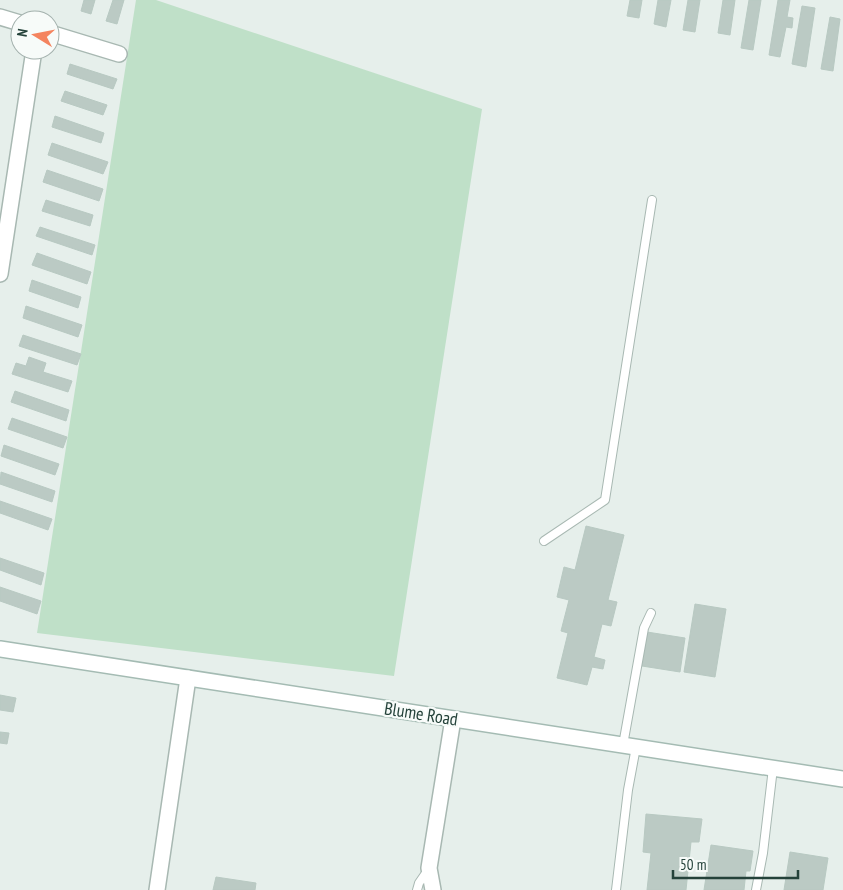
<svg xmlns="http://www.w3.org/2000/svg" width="843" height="890" font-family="'PT Sans Narrow',sans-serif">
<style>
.green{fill:#bfe0c8}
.building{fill:#bbcac4;stroke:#b8c9c2}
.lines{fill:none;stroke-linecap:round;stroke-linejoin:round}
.lane-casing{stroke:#a8b8b2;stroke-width:10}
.street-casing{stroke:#a8b8b2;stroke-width:18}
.secondary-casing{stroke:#a4bbb3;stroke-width:18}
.lane{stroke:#fff;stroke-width:8}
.street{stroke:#fff;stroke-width:15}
.secondary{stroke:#fff;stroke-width:15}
.labels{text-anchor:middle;stroke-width:4.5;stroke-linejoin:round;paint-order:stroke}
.street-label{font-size:18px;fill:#24423a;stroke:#f7fbf9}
</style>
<rect width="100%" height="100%" fill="#e6efeb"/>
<!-- green -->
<path class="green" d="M136 0H156L482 109 394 676 37 633Z"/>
<!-- building -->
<path class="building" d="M84 0H95L91 14 81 11Z
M113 0H124L117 24 106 21Z
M630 0H642L639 18 627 16Z
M658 0H671L666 27 654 24Z
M688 0H700L695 32 683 30Z
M723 0H735L730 35 718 33Z
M749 0H761L753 50 741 48Z
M778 0H790L787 17 793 18 792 28 786 27 780 57 769 55Z
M802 6 815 8 806 67 792 64Z
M830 17 840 19 833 71 821 69Z
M70 64 117 79 113 89 67 74Z
M65 91 107 105 103 115 61 101Z
M55 116 104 133 101 143 52 127Z
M52 143 108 162 103 174 48 155Z
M47 170 103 189 99 201 43 182Z
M46 200 93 215 90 226 42 211Z
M40 227 95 245 92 255 36 236Z
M37 253 91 272 87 284 32 265Z
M32 280 81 297 78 308 29 291Z
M26 306 82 325 78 337 23 318Z
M23 335 81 354 77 365 19 346Z
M29 357 46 363 43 372 72 381 68 392 12 374 16 363 26 366Z
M15 391 69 410 66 421 11 402Z
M12 418 67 437 63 448 8 429Z
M4 445 59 464 55 475 1 456Z
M1 472 55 491 52 502 0 484Z
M0 501 52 519 48 530 0 513Z
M586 526 624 535 608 600 617 602 611 626 602 624 594 657 605 660 603 669 592 667 587 685 557 678 568 633 561 631 569 600 557 597 564 567 575 570Z
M0 558 44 573 41 585 0 570Z
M0 587 41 601 37 614 0 601Z
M695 604 726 609 715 677 684 672Z
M647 632 685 638 680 672 642 666Z
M0 695 16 698 13 712 0 710Z
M0 732 9 733 7 744 0 743Z
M646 814 702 819 699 842H691L686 890H647L651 853 643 852Z
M711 845 753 851 750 871H746L744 890H704Z
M790 852 828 858 823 890H784Z
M216 877 256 883 255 890H213Z"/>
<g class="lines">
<defs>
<path id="lane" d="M544 541 605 500 652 200
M623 745 644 628 651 613
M417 890 419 883 428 870
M616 890 628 790 636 747
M756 890 763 853 773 768"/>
<path id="street" d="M0 17 20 23
M50 33 119 54
M0 274 34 50
M157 890 188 678
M433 890 429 868 453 719"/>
<path id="secondary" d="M0 649 843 779"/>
</defs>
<!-- lane casing -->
<use href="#lane" class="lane-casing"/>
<!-- street casing -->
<use href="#street" class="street-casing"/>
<!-- secondary casing -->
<use href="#secondary" class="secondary-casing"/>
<!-- lane -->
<use href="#lane" class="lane"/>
<!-- street -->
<use href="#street" class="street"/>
<!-- secondary -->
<use href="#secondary" class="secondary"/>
</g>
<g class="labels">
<!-- street labels -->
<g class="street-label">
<text transform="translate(421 714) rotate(9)" y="6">Blume Road</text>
</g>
</g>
<!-- north arrow -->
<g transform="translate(35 35) rotate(280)"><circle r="24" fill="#f7fbf9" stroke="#a3b1ad"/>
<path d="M0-4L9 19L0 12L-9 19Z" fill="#f4845f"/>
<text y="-8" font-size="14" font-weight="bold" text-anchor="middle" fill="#24423a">N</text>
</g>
<!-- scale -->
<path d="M673 870v8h125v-8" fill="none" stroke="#24423a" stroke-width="2.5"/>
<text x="680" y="870" font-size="15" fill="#24423a" stroke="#f7fbf9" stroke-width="4" paint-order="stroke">50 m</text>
</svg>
